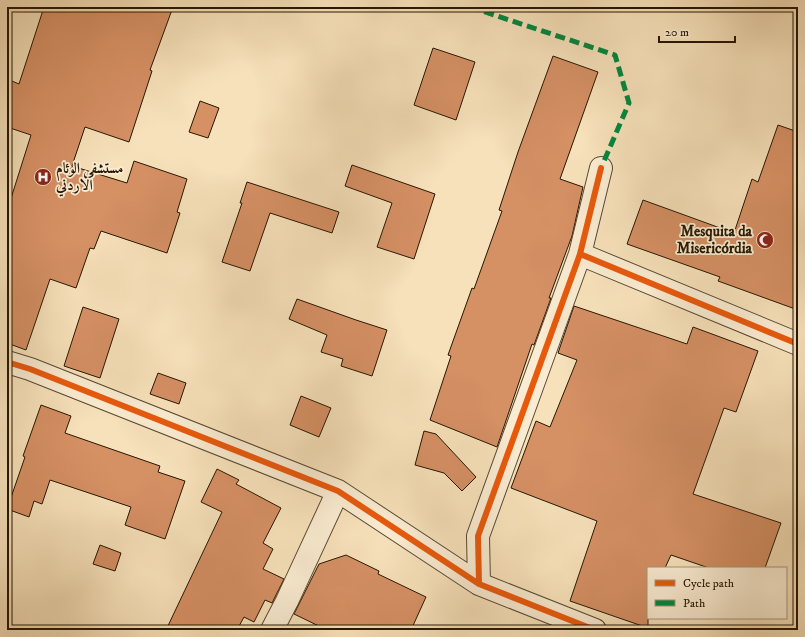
<svg xmlns="http://www.w3.org/2000/svg" width="805" height="637" font-family="'IM FELL DW Pica',Amiri,serif">
<style>
.building{fill:#d59064;stroke:#261602}
.lines{fill:none;stroke-linecap:round;stroke-linejoin:round}
.street-casing{stroke:#5a4930;stroke-width:24}
.street{stroke:#faecd2;stroke-width:22}
.quiet{stroke:#00873e;stroke-width:5;stroke-dasharray:10 5;stroke-linecap:butt}
.cycleway-casing{stroke:#faecd2;stroke-width:8}
.cycleway{stroke:#e8590c;stroke-width:6}
.labels{text-anchor:middle;stroke-width:3.5;stroke-linejoin:round;paint-order:stroke}
.poi-label{font-size:15px;font-weight:bold;fill:#261602;stroke:#faecd2;text-anchor:start}
</style>
<rect width="100%" height="100%" fill="#f7e1ba"/>
<filter id="stains"><feTurbulence type="fractalNoise" baseFrequency=".005" numOctaves="4"/><feColorMatrix values="0 0 0 0 .2 0 0 0 0 .09 0 0 0 0 .02 0 0 0 .5 -.17"/></filter>
<radialGradient id="worn" r=".72"><stop offset=".6" stop-color="#630" stop-opacity="0"/><stop offset="1" stop-color="#630" stop-opacity=".3"/></radialGradient>
<!-- building -->
<path class="building" d="M44 7H173L150 70 152 71 129 142 85 127 72 166 127 183 134 161 187 179 177 212 180 213 167 253 101 231 94 249 90 248 76 288 50 279 26 350 7 343V211L31 135 7 127V79L19 84Z
M433 48 475 62 456 120 414 105Z
M553 56 598 72 560 179 583 187 572 236 549 298H551L534 345 532 344 497 447 430 420 451 356 448 355 472 288 474 289 502 211 499 210 518 152Z
M200 101 219 108 208 138 189 132Z
M778 125 798 132V310L718 281 720 277 627 244 643 200 734 233 752 179 758 182Z
M352 165 435 194 414 259 377 247 392 203 345 186Z
M247 182 339 212 332 233 270 213 250 271 222 262 242 203H240Z
M297 299 356 320 387 330 372 376 341 366 343 359 321 352 327 335 289 319Z
M574 306 687 344 693 327 758 351 736 412 724 408 693 494 781 523 765 568H709L671 555 665 568H648V628L570 601 597 521 511 488 536 421 550 427 577 360 558 353Z
M83 307 119 319 100 378 64 366Z
M158 373 186 383 179 404 150 394Z
M301 396 331 408 319 437 290 425Z
M41 405 71 416 65 433 160 466 158 472 185 481 165 539 125 525 131 507 50 480 42 504 34 501 29 517 7 509 25 457 23 456Z
M424 431 436 434 476 477 462 491 444 473 415 465Z
M217 469 239 480 236 484 281 508 263 543 273 549 263 569 284 579 272 603 265 600 254 622 244 617 237 630H166L222 512 201 502Z
M100 545 121 553 115 571 93 564Z
M346 555 379 571 378 574 426 597 411 630H327L294 614 319 564Z"/>
<g class="lines">
<defs>
<path id="street" d="M580 254 798 344
M7 362 30 369 338 491 479 584 595 630
M479 584 478 536 580 254 601 168
M272 630 287 601 338 491"/>
</defs>
<!-- street casing -->
<use href="#street" class="street-casing"/>
<!-- street -->
<use href="#street" class="street"/>
<!-- quiet -->
<path class="quiet" d="M470 7 615 55 629 103 601 168"/>
<defs>
<path id="cycleway" d="M580 254 798 344
M7 362 30 369 338 491 479 584 595 630
M479 584 478 536 580 254 601 168"/>
</defs>
<!-- cycleway casing -->
<use href="#cycleway" class="cycleway-casing"/>
<!-- cycleway -->
<use href="#cycleway" class="cycleway"/>
</g>
<!-- icons -->
<defs>
<symbol id="hospital-disc" viewBox="-11 -11 22 22"><circle r="9.5" fill="#8f2418" stroke="#faecd2"/><path d="M-5-5h3v3.5h4V-5h3V5h-3V1.5h-4V5h-3Z" fill="#fff"/></symbol>
<symbol id="mosque-disc" viewBox="-11 -11 22 22"><circle r="9.5" fill="#8f2418" stroke="#faecd2"/><path d="M3.5-4.9A6 6 0 1 0 3.5 4.9A5 5 0 1 1 3.5-4.9Z" fill="#fff"/></symbol>
</defs>
<g fill-rule="evenodd">
<use href="#hospital-disc" x="33" y="167" width="20" height="20"/>
<use href="#mosque-disc" x="755" y="230" width="20" height="20"/>
</g>
<g class="labels">
<!-- poi labels -->
<g class="poi-label">
<text x="56" y="173">مستشفى الوئام<tspan x="56" dy="17">الاردني</tspan></text>
<text x="752" y="236" text-anchor="end">Mesquita da<tspan x="752" dy="17">Misericórdia</tspan></text>
</g>
</g>
<!-- margin -->
<rect width="805" height="637" fill="none" stroke="#f7e1ba" stroke-width="24"/>
<rect x="8" y="8" width="789" height="621" fill="none" stroke="#261602" stroke-width="2"/>
<rect x="12" y="12" width="781" height="613" fill="none" stroke="#261602"/>
<!-- legend -->
<rect x="647" y="567" width="140" height="52" fill="#faecd2" stroke="#a5967f"/>
<rect x="655" y="580" width="20" height="6" fill="#e8590c" stroke="#a5967f"/>
<text x="683" y="587" font-size="12" fill="#261602">Cycle path</text>
<rect x="655" y="600" width="20" height="6" fill="#00873e" stroke="#a5967f"/>
<text x="683" y="607" font-size="12" fill="#261602">Path</text>
<!-- scale -->
<path d="M659 36v6h76v-6" fill="none" stroke="#261602" stroke-width="2"/>
<text x="665" y="36" font-size="12" fill="#261602" stroke="#faecd2" stroke-width="3" paint-order="stroke">20 m</text>
<rect width="100%" height="100%" filter="url(#stains)"/>
<rect width="100%" height="100%" fill="url(#worn)"/>
</svg>
